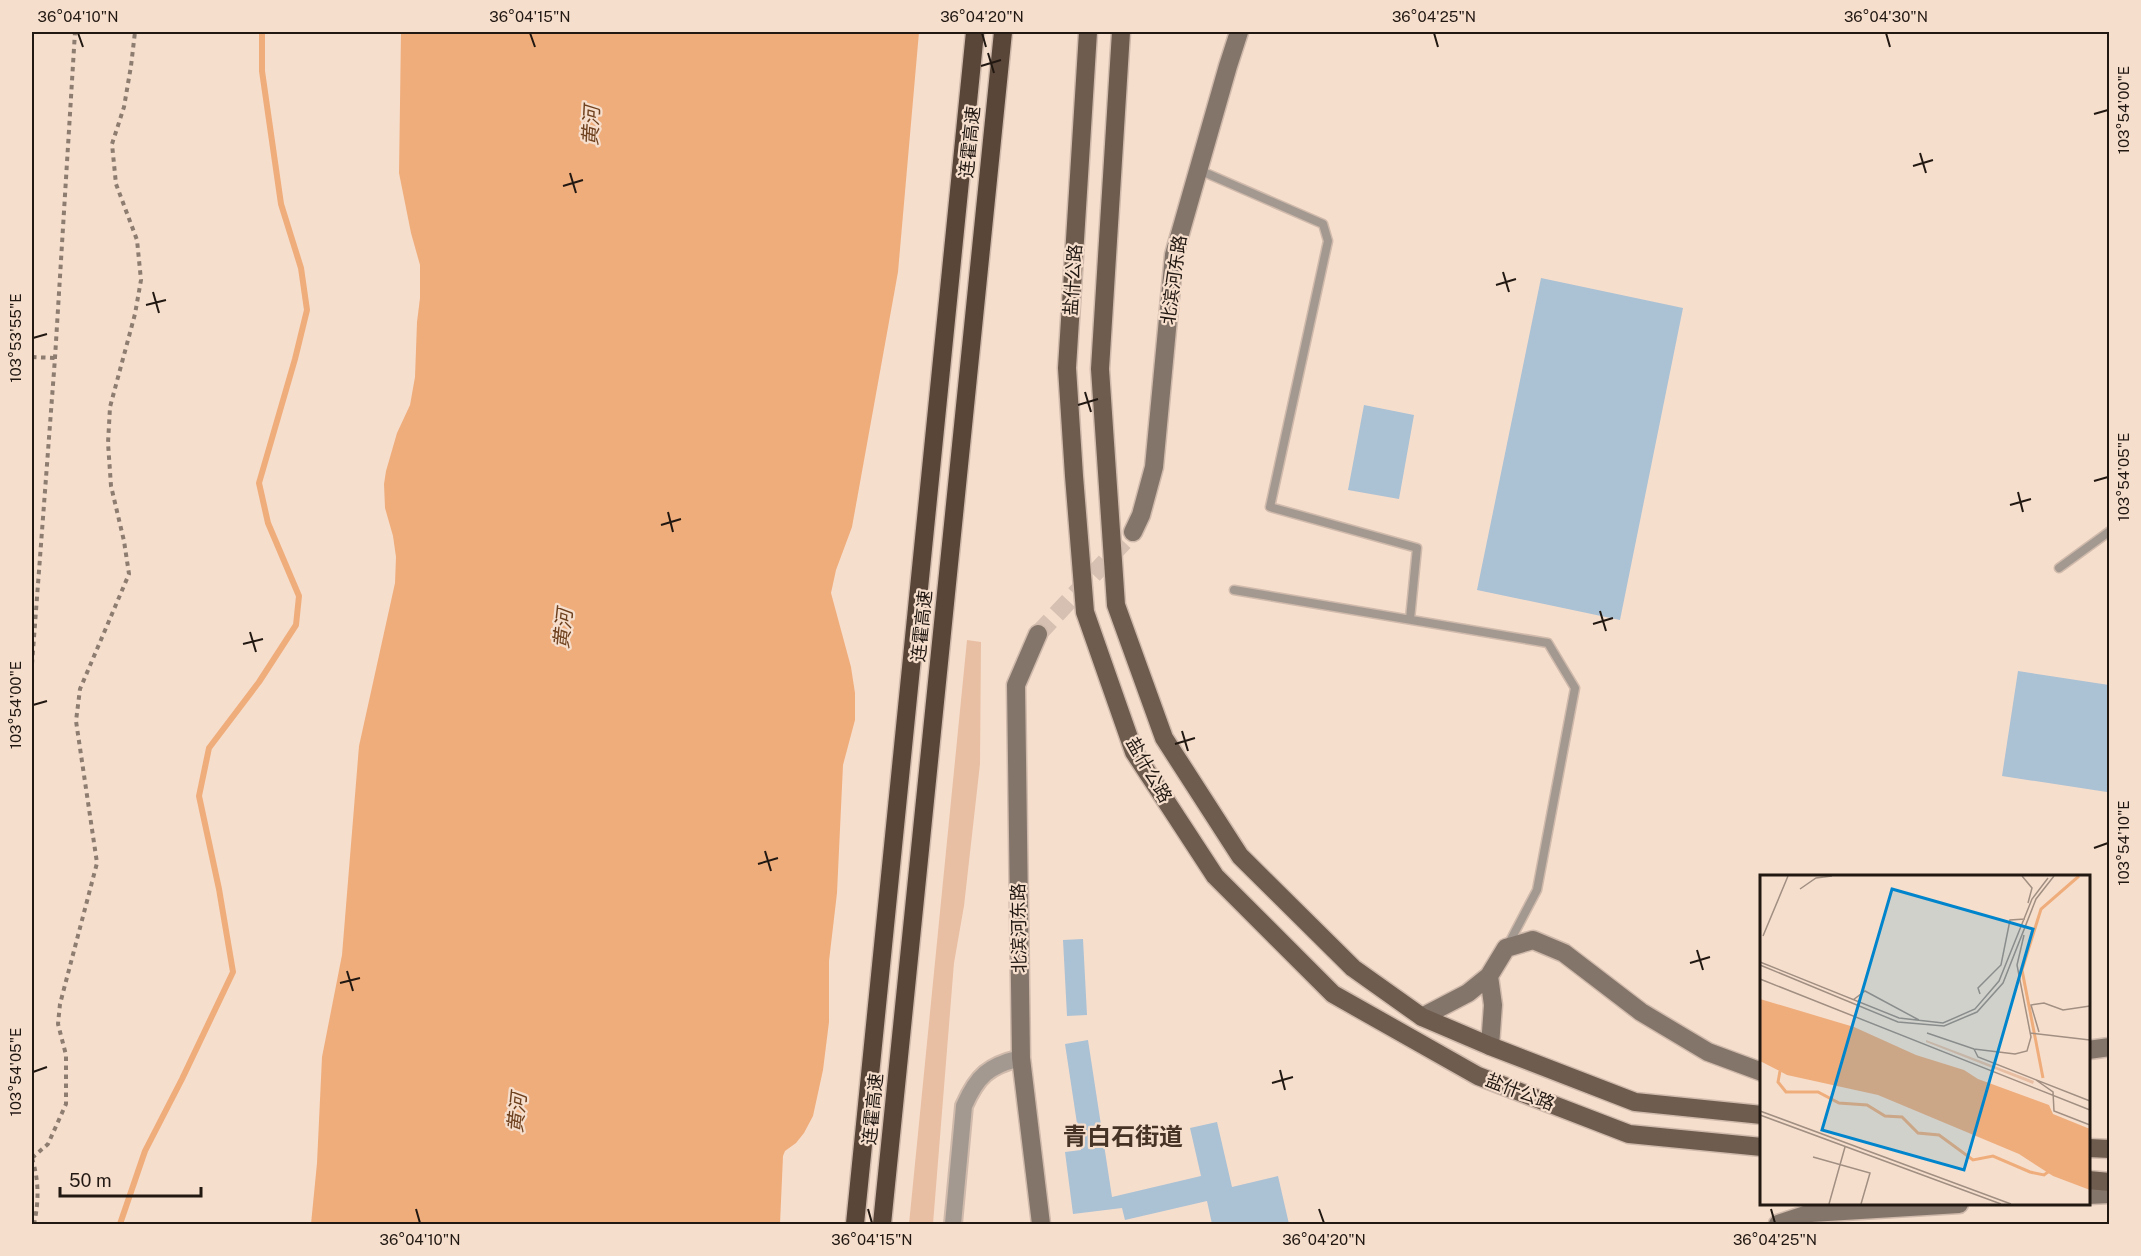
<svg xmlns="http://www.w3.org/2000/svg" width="2141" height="1256" font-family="'Public Sans','Noto Sans SC',sans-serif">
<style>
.green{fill:#e8bfa3}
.water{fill:#efad7c}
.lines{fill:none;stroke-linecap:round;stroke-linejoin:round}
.stream{stroke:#efad7c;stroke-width:6}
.building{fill:#abc1d4}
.secondary-tunnel{stroke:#d6c0b1;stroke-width:18;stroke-dasharray:18 9;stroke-linecap:butt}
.lane-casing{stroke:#d0baab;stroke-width:11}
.street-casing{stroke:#d0baab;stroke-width:20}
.secondary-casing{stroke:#d0baab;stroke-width:21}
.primary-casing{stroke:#d0baab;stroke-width:21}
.highway-casing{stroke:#d0baab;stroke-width:21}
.path{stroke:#8d7d71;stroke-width:4;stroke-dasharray:4.5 4.5;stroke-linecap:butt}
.lane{stroke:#a39991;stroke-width:8}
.street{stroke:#a39991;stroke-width:16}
.secondary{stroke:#84756b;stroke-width:18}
.primary{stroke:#6e5c4f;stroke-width:18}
.highway{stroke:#5a4638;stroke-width:18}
.ticks{fill:none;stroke:#211812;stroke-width:2}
.labels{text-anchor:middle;stroke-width:4.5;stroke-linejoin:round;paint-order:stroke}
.street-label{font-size:18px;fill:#211812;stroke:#f6decd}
.water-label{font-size:20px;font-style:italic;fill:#6e411e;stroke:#f6decd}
.district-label{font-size:24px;font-weight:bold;fill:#463325;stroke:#f6decd}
.inset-river{fill:none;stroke:#efad7c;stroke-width:3}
.inset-road{fill:none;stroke:#a18f82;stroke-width:1.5}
.view{fill:#0085cc;fill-opacity:0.15;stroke:#0085cc;stroke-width:3}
.inset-edge{fill:none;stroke:#211812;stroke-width:3}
.neatline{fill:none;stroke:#211812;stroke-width:2}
.ticks-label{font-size:15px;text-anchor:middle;fill:#211812}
</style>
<rect width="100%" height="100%" fill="#f6decd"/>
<!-- green -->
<path class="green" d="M967 640 981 642 980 764 964 906 954 963 933 1224H909Z"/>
<!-- water -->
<path class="water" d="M401 32H919L898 272 852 527 836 570 831 593 851 667 855 693V720L843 765 837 893 829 961V1022L823 1070 813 1116 804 1133 796 1143 785 1151 783 1156 780 1224H311L317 1163 322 1057 342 955 359 746 395 583 396 557 393 536 385 508 384 484 386 471 397 433 410 405 415 377 417 322 420 298V265L411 233 399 173Z"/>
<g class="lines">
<!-- stream -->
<path class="stream" d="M120 1224 145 1151 182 1079 233 972 219 889 199 796 209 748 259 682 296 625 299 596 268 523 259 483 295 359 307 310 301 268 281 204 262 71V32"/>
</g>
<!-- building -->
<path class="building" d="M1541 278 1683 308 1620 620 1477 590Z
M1364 405 1414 415 1399 499 1348 490Z
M2018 671 2109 685V777L2107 792 2002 776Z
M1083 939 1087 1015 1067 1016 1063 940Z
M1088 1040 1112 1197 1201 1176 1190 1128 1217 1122 1232 1187 1278 1176 1289 1224H1212L1207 1201 1125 1220 1122 1208 1073 1214 1065 1152 1081 1150 1065 1044Z"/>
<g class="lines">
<!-- secondary-tunnel -->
<path class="secondary-tunnel" d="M1038 634 1133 532"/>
<defs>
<path id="lane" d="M1199 170 1323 224 1328 241 1270 507 1417 548 1410 619
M2059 568 2110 531
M1234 590 1548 643 1575 688 1537 890 1508 945"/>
<path id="street" d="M953 1224 964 1106C977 1076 989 1065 1021 1058"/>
<path id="secondary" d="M1133 532 1141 515 1154 467 1174 255 1228 66 1239 32
M1038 634 1016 685 1021 1058 1041 1224
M1489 976 1506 948 1533 940 1564 953 1641 1012 1708 1052 1762 1072
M1422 1017 1468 993 1489 976 1493 1005 1490 1046
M2088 1050 2110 1047
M2088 1195 2110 1194
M1778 1224 1811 1213 1959 1204"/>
<path id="primary" d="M1088 32 1067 368 1074 476 1085 612 1134 752 1215 876 1333 994 1478 1076 1629 1134 1762 1147
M1121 32 1100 369 1116 605 1164 738 1240 856 1353 968 1422 1017 1490 1046 1635 1102 1762 1115
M2088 1148 2110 1149
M2088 1180 2110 1182"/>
<path id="highway" d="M855 1224 975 32
M882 1224 1003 32"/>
</defs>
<!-- lane casing -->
<use href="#lane" class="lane-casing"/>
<!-- street casing -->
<use href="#street" class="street-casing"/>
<!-- secondary casing -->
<use href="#secondary" class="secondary-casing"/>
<!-- primary casing -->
<use href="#primary" class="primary-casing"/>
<!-- highway casing -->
<use href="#highway" class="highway-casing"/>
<!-- path -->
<path class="path" d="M32 357 55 358
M32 664 55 358 75 32
M32 1158 48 1144 66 1104V1055L58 1024 60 1004 97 863 76 721 80 689 129 574 124 541 111 486 108 443 110 407 135 314 141 280 137 240 116 184 112 144 124 107 131 66 135 32
M32 1158C39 1181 39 1201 34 1224"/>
<!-- lane -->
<use href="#lane" class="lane"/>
<!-- street -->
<use href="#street" class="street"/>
<!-- secondary -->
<use href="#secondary" class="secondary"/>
<!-- primary -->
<use href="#primary" class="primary"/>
<!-- highway -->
<use href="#highway" class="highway"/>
</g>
<!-- ticks -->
<path class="ticks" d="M78 33 83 47M530 33 535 47M982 33 986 47M1434 33 1438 47M1886 33 1890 47M988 53 994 73M981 66 1001 60M2094 114 2108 110M1920 153 1926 173M1913 166 1933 160M570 173 576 193M563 186 583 180M1503 272 1509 292M1496 285 1516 279M153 292 159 313M146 305 166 300M33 338 47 334M1085 392 1091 412M1078 405 1098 399M2094 481 2108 477M2018 492 2023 512M2010 505 2031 499M668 512 673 532M661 525 681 519M1600 611 1606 631M1593 624 1613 618M250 632 256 652M243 644 263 639M33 705 47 701M1182 731 1188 751M1175 744 1195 738M2094 848 2108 843M765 851 771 871M758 864 778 858M1697 950 1703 970M1690 963 1710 957M347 971 353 991M340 983 360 978M1280 1070 1285 1090M33 1072 47 1067M1272 1083 1293 1077M416 1209 420 1223M868 1209 872 1223M1319 1209 1324 1223M1771 1209 1775 1223"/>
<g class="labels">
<!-- street labels -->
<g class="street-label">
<text transform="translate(970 142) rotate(-84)" y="6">连霍高速</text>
<text transform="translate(1073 280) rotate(-86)" y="6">盐什公路</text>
<text transform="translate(1174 280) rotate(-82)" y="6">北滨河东路</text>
<text transform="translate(922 626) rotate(-84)" y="6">连霍高速</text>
<text transform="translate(1149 770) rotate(60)" y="6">盐什公路</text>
<text transform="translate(1019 928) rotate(-91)" y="6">北滨河东路</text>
<text transform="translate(1520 1092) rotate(21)" y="6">盐什公路</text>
<text transform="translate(873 1109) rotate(-84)" y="6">连霍高速</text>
</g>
<!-- water labels -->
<g class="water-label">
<text transform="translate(591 126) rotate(-87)" y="7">黄河</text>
<text transform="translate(563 629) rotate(-84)" y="7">黄河</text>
<text transform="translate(517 1113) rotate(-84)" y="7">黄河</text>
</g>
<!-- district labels -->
<g class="district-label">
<text x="1123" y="1145">青白石街道</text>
</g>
</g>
<!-- overview -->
<g transform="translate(1760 875)">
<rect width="330" height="330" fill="#f6decd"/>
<path d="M166 165 274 206 273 209 166 167Z" fill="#e8bfa3"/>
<path d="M0 124 94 152 156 180 204 195 218 204 289 230 293 239 330 254V315L293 301 259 279 118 220 27 200 0 186Z" fill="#efad7c"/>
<path class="inset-river" d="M20 196 18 207 26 217H58L79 228 107 230 125 241 142 242 158 258 179 260 213 285 233 281 270 297 284 300 288 297M283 203 262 95 281 34 319 1"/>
<path class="inset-road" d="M262 1 272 13 268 28M40 14 56 3 72 1M3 61 28 1M0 87 139 143 183 148 215 134 239 106 272 24 288 3M0 90 138 147 184 151 217 137 243 108 276 24 294 1M0 104 330 235M220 119 218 113 241 90 250 45 265 44M93 125 105 116 159 145M279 157 271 130 284 128 303 135 330 131M167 158 214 174 255 179 267 176 271 162 257 90 264 60M270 158 330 165M214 174 218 182 330 226M276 205 293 217 294 236 330 250M0 236 251 329M0 240 241 329M53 282 110 298 101 329M69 329 85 272"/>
<path class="view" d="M132 14 273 54 204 295 62 255Z"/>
<rect width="330" height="330" class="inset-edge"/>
</g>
<!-- border -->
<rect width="2141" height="1256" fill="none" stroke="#f6decd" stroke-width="66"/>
<!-- scale -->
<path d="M60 1187v9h141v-9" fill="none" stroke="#211812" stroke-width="3"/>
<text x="69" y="1187" font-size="18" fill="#211812" stroke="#f6decd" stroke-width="4.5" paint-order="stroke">50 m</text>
<rect x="33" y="33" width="2075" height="1190" class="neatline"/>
<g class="ticks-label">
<text x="78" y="22">36°04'10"N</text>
<text x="530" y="22">36°04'15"N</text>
<text x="982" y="22">36°04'20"N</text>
<text x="1434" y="22">36°04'25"N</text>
<text x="1886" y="22">36°04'30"N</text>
<text transform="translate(2124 110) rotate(-90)" y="5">103°54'00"E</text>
<text transform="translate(16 338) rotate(-90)" y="5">103°53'55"E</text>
<text transform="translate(2124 477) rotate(-90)" y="5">103°54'05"E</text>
<text transform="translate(16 705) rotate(-90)" y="5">103°54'00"E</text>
<text transform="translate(2124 843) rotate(-90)" y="5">103°54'10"E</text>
<text transform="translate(16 1072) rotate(-90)" y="5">103°54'05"E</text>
<text x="420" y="1245">36°04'10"N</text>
<text x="872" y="1245">36°04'15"N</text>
<text x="1324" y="1245">36°04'20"N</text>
<text x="1775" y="1245">36°04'25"N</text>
</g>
</svg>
